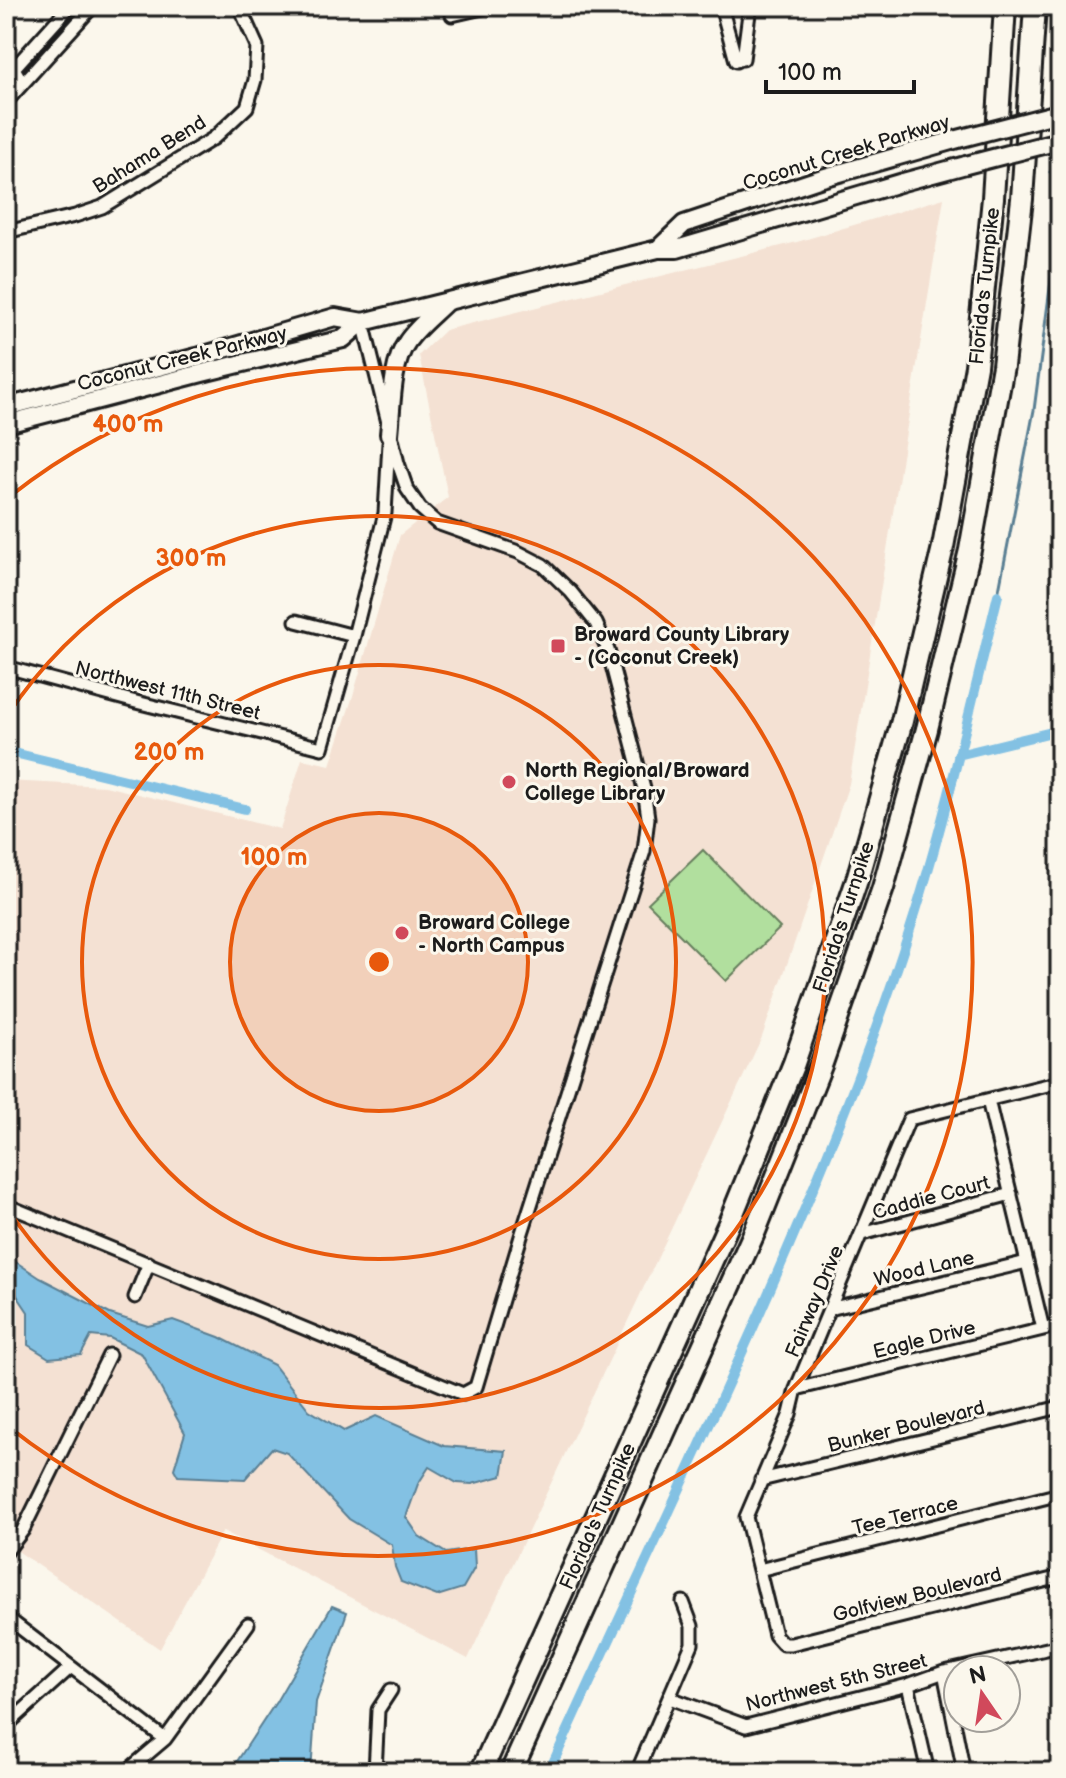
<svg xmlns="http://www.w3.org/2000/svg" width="1066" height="1778" font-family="'Balsamiq Sans',sans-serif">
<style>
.built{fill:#f4e1d3}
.green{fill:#b1df9e;stroke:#667e5d;stroke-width:2}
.water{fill:#83c1e3;stroke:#5a7f93;stroke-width:2}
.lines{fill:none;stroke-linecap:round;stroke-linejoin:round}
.stream{stroke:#5a7f93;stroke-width:3}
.canal{stroke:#83c1e3;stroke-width:10}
.street-casing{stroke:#1c1c1c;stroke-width:17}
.secondary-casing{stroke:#1c1c1c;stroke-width:22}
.highway-casing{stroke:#1c1c1c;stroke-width:26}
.street{stroke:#fbf7ec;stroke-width:11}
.secondary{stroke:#fbf7ec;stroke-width:16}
.highway{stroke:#fbf7ec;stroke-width:20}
.secondary-bridge-casing{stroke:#1c1c1c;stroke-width:22;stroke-linecap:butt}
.secondary-bridge{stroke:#fbf7ec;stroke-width:16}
.ring{fill:none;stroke:#e8590c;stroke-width:4}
.poi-dot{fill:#d1495b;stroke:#fbf7ec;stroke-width:3}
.labels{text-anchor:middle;stroke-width:6;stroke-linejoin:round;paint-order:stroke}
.street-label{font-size:20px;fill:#1c1c1c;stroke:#fbf7ec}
.poi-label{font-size:20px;font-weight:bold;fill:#1c1c1c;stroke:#fbf7ec;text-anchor:start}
.centre{fill:#e8590c;stroke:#fbf7ec;stroke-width:4}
.ring-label{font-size:24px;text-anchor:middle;font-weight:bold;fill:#e8590c;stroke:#fbf7ec;stroke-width:6;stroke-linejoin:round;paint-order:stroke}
</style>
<rect width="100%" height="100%" fill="#fbf7ec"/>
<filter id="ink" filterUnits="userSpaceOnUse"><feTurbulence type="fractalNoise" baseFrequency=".0125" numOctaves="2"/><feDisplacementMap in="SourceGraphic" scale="16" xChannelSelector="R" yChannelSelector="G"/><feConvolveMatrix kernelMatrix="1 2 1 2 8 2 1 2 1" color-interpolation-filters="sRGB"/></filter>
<g filter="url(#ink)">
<!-- built -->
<path class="built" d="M944 198 849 784 762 1037 468 1659 223 1531 160 1649 6 1543V781L105 786 280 829 302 759 330 765 352 699 400 535 448 497 419 355 445 330 797 242Z"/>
<!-- green -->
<path class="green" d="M703 850 780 928 726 981 648 903Z"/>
<!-- water -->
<path class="water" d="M16 1262 40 1278 110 1314 148 1326 173 1320 219 1337 274 1365 309 1410 344 1431 376 1416 444 1446 506 1451 502 1476 472 1484 457 1483 429 1467 418 1484 406 1517 419 1536 446 1553 474 1549 475 1567 463 1588 437 1596 401 1582 395 1567 392 1545 349 1519 287 1453 272 1448 245 1479 178 1476 174 1469 185 1433 142 1354 110 1338 91 1336 81 1355 49 1358 28 1345V1312L6 1279V1272Z
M332 1606 347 1612 316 1702 311 1772H230L276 1702Z"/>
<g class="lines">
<!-- stream -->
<path class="stream" d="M1050 172 1059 176 1060 183
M998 595 1034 410 1060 212"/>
<!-- canal -->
<path class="canal" d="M6 751 245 809
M958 755 1060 730
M549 1772C656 1535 773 1302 865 1058 890 991 914 922 933 853 957 768 977 681 998 595"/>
<defs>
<path id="street" d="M721 6 736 61
M452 15 491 6
M6 55 18 75
M743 59 750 6
M6 77 70 6
M6 102 93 6
M6 232 75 216 102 207 214 138 247 107 255 80 257 46 239 6
M296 621 354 636
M6 667 136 702 322 748 354 636 385 513 389 443
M1060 1082 909 1119 796 1389 790 1414 746 1517 775 1635 783 1644H791L1060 1577
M988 1100 1043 1329
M6 1205 463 1394 476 1387 522 1233 644 851 648 818 644 789 608 650 596 623 571 592 543 565 518 552 437 523 420 508 407 489 398 463 363 322
M862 1234 1011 1194
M135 1297 149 1263
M829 1309 1027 1262
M796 1389 1060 1325
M761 1480 1060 1407
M6 1552 23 1530 109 1355
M759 1570 1060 1494
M6 1617 165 1739
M944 1672 964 1772
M908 1685 928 1772
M670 1698 746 1726 908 1685 944 1672 1060 1646
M6 1726 71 1667
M126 1772 165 1739 248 1624
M375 1772 378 1710 391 1690
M637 1772 692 1644V1626L683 1602"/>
<path id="secondary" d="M658 249 684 224 822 178 958 139
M6 407 197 357 335 317 363 322 658 249H677L903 182 966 165
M6 424 202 373 343 339 363 322
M389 434C392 407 391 364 407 342 417 327 433 315 446 302"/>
<path id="highway" d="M481 1772 729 1223 794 1063 856 883 902 721 943 547 976 366 993 198 1005 6
M511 1772 755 1231 822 1063 883 888 927 729 970 550 1003 366 1022 199 1035 6"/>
</defs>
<!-- street casing -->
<use href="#street" class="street-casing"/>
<!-- secondary casing -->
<use href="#secondary" class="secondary-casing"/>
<!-- highway casing -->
<use href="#highway" class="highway-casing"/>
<!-- street -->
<use href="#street" class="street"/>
<!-- secondary -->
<use href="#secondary" class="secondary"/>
<!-- highway -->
<use href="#highway" class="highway"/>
<defs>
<path id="secondary-bridge" d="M958 139 1055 114
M966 165 1055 142"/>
</defs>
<!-- secondary-bridge casing -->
<use href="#secondary-bridge" class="secondary-bridge-casing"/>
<!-- secondary-bridge -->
<use href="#secondary-bridge" class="secondary-bridge"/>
</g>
</g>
<!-- distance rings -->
<circle cx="379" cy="962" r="149" fill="#e8590c" fill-opacity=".12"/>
<g class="ring">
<circle cx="379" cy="962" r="149"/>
<circle cx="379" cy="962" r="297"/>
<path d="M7 716A446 446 0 1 1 7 1208"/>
<path d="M9 497A594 594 0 1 1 9 1427"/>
</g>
<!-- markers -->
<g class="poi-dot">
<rect x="550" y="638" width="16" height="16" rx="4"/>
<circle cx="509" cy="782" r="8"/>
<circle cx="402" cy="933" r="8"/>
</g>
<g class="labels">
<!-- street labels -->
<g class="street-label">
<text transform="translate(846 152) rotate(-17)" y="7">Coconut Creek Parkway</text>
<text transform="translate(149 154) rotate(-32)" y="7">Bahama Bend</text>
<text transform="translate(984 286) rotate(-84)" y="7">Florida's Turnpike</text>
<text transform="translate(182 358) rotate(-14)" y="7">Coconut Creek Parkway</text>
<text transform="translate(168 690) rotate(14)" y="7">Northwest 11th Street</text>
<text transform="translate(843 917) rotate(-72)" y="7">Florida's Turnpike</text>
<text transform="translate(931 1197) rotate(-15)" y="7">Caddie Court</text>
<text transform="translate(924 1268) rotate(-13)" y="7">Wood Lane</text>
<text transform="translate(814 1301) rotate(-67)" y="7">Fairway Drive</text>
<text transform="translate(924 1339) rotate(-14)" y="7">Eagle Drive</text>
<text transform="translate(906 1426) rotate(-14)" y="7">Bunker Boulevard</text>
<text transform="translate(905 1515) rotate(-14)" y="7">Tee Terrace</text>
<text transform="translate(597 1516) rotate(-66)" y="7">Florida's Turnpike</text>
<text transform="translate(917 1594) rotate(-14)" y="7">Golfview Boulevard</text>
<text transform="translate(836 1682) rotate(-14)" y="7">Northwest 5th Street</text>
</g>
<!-- poi labels -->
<g class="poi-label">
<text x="574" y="641">Broward County Library<tspan x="574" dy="23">- (Coconut Creek)</tspan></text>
<text x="525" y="777">North Regional/Broward<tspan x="525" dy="23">College Library</tspan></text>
<text x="418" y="929">Broward College<tspan x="418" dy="23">- North Campus</tspan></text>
</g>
</g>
<circle cx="379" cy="962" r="12" class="centre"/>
<g class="ring-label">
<text x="128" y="432">400 m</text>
<text x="191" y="566">300 m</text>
<text x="169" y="760">200 m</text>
<text x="274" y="865">100 m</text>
</g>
<!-- margin -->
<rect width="1066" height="1778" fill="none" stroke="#fbf7ec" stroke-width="32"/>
<rect x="16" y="16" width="1034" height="1746" fill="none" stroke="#1c1c1c" stroke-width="3" filter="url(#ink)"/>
<!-- north arrow -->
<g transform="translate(982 1694) rotate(347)"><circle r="38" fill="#fbf7ec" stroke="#a29f99" stroke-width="2"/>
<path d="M0-6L14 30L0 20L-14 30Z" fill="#d1495b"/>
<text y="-12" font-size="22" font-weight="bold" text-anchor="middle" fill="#1c1c1c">N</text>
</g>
<!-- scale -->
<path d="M766 80v12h148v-12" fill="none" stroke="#1c1c1c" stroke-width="4"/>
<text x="778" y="80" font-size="24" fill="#1c1c1c" stroke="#fbf7ec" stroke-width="6" paint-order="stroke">100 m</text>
</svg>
